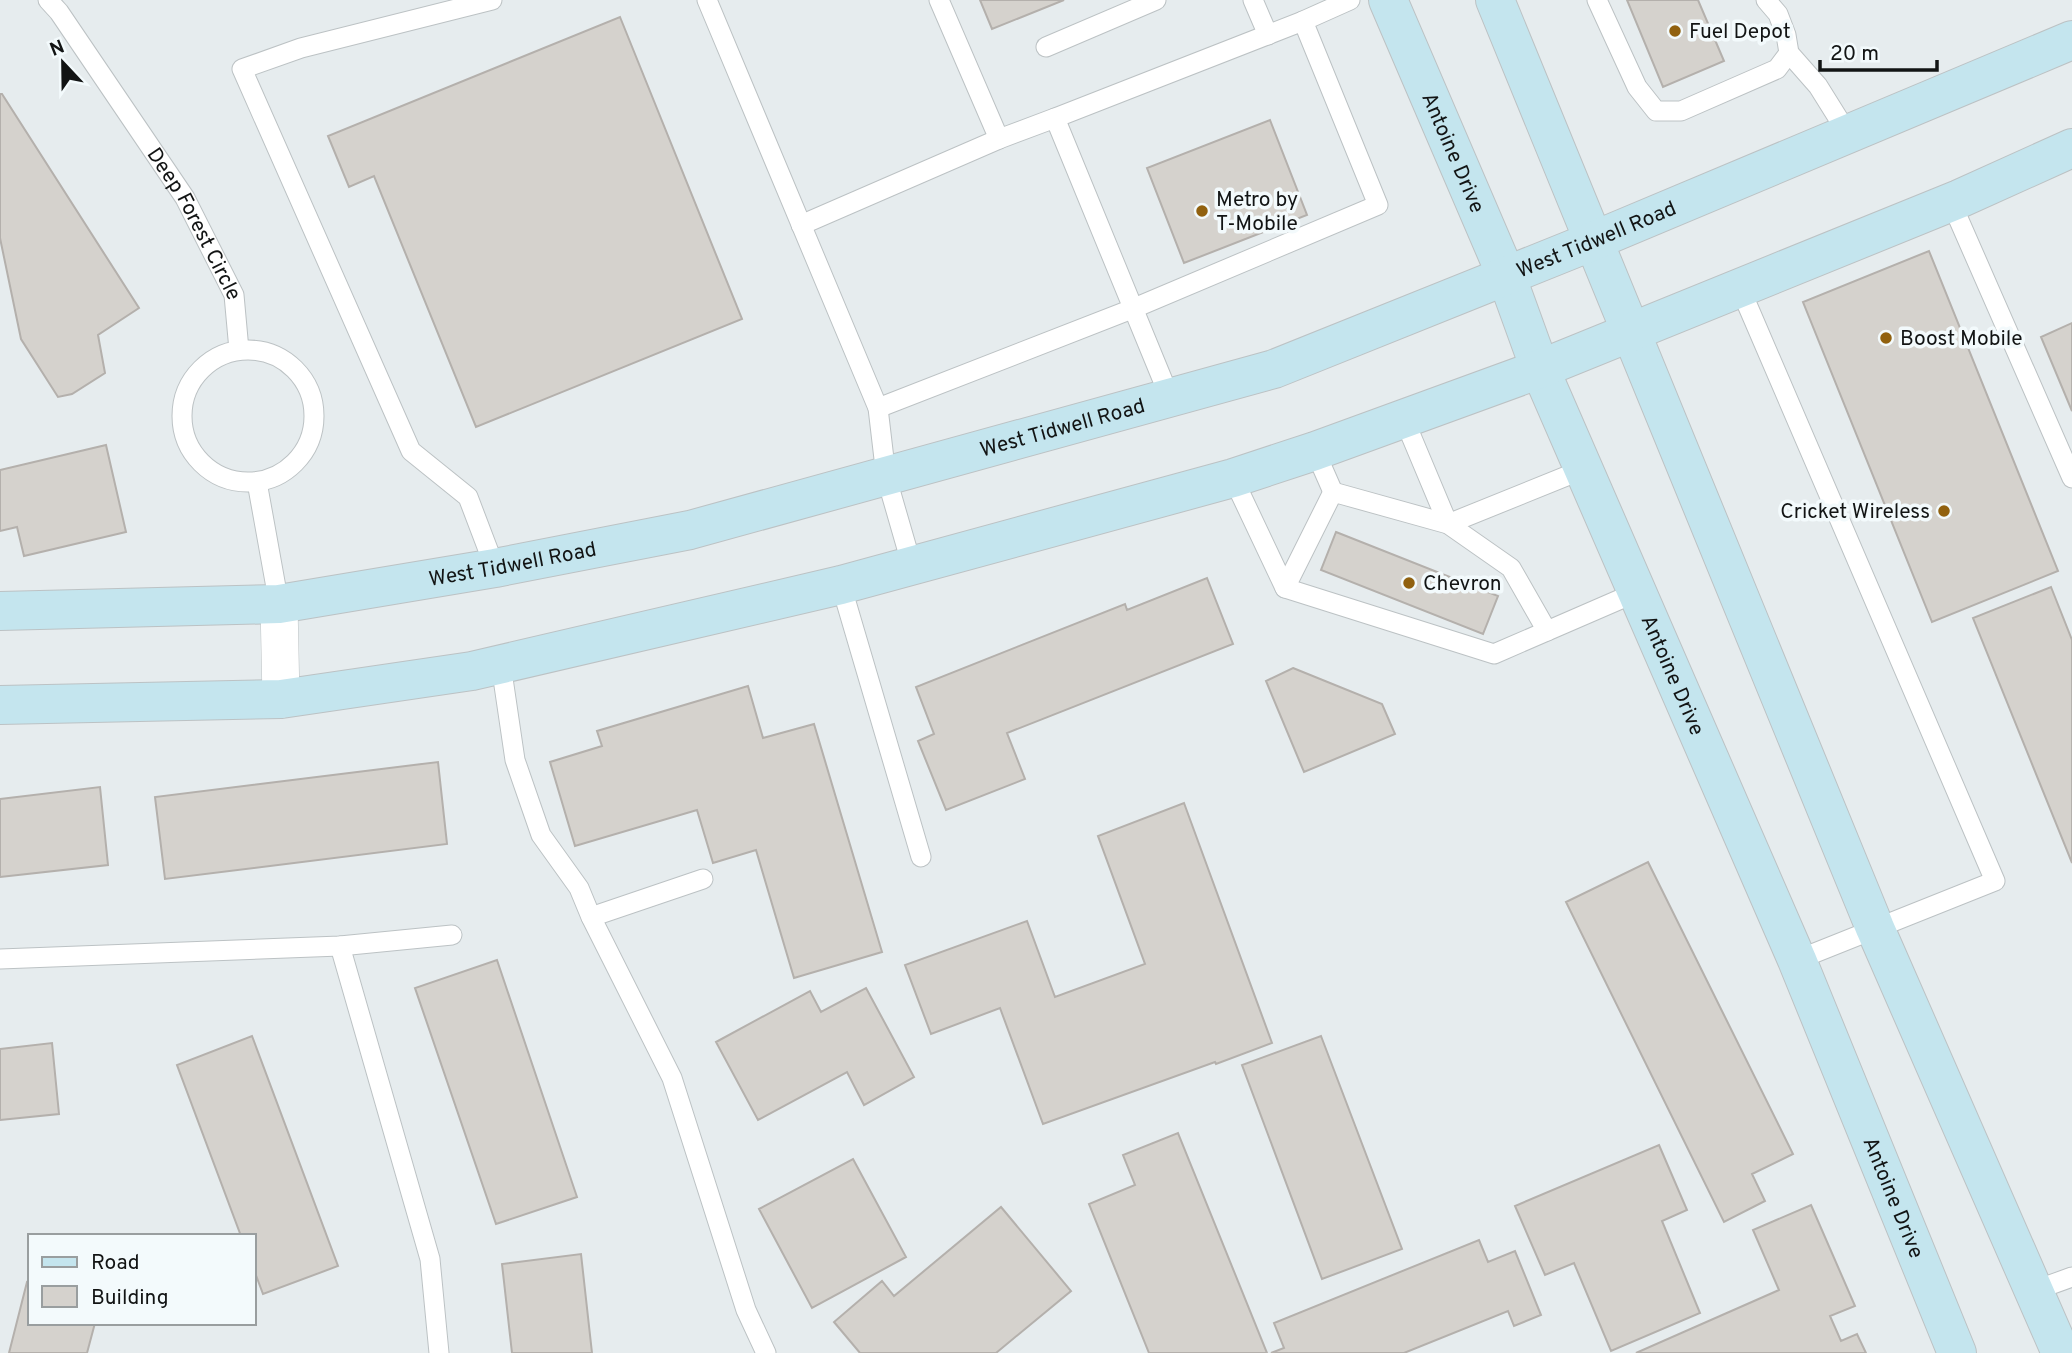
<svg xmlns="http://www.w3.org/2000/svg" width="2072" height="1353" font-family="Overpass,sans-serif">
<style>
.building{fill:#d5d2cd;stroke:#b4b0ac;stroke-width:2}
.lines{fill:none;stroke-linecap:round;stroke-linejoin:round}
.lane-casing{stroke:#bcc2c4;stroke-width:21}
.street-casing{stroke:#bcc2c4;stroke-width:38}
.secondary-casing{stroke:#bcc2c4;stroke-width:40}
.lane{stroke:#fff;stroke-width:19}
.street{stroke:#fff;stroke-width:37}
.secondary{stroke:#c4e5ee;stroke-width:38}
.poi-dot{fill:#91610f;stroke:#f3fafc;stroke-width:2.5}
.labels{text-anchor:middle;stroke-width:7;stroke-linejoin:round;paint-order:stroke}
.poi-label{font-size:21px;fill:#121414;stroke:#f3fafc;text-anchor:start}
.street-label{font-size:21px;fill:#121414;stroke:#f3fafc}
</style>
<rect width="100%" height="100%" fill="#e6ecee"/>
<!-- building -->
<path class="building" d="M980 0H1064L992 29Z
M1627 0H1698L1724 61 1663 87Z
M620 17 742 319 476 427 374 176 349 187 328 136Z
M0 94H2L139 308 98 335 105 373 72 394 58 397 21 339 0 238Z
M1270 120 1307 215 1184 263 1147 168Z
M1929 251 2058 571 1932 622 1803 302Z
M2072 323V411L2041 337Z
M106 445 126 532 24 556 17 527 0 531V470Z
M1336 532 1498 596 1483 634 1321 570Z
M1207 578 1233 644 1007 733 1025 779 946 810 918 741 934 734 916 687 1125 604 1127 610Z
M2051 587 2072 640V863L1973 618Z
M1293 668 1382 704 1395 734 1304 772 1266 681Z
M748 686 763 738 814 724 882 952 794 978 756 850 713 863 697 810 575 846 550 762 602 746 597 731Z
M438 762 447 844 165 879 155 797Z
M100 787 108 865 0 877V799Z
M1184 803 1272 1043 1216 1064 1215 1062 1043 1124 1000 1008 931 1034 905 965 1027 921 1055 997 1145 964 1098 836Z
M1648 862 1793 1154 1752 1174 1765 1201 1724 1222 1566 902Z
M497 960 577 1197 496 1224 415 988Z
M866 988 914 1077 864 1105 847 1072 758 1120 716 1042 810 991 821 1012Z
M252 1036 338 1266 263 1294 254 1270V1236H241L177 1065Z
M1321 1036 1402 1249 1322 1279 1242 1065Z
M52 1043 59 1114 0 1120V1049Z
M1178 1133 1267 1353H1149L1089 1204 1135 1185 1123 1155Z
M1659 1145 1687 1210 1662 1221 1700 1313 1611 1351 1574 1263 1545 1275 1515 1206Z
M853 1159 906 1257 812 1308 759 1209Z
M1811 1205 1855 1306 1830 1316 1841 1341 1857 1334 1866 1353H1636L1779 1290 1753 1230Z
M1001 1207 1071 1291 996 1353H860L834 1322 882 1281 894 1296Z
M1479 1240 1488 1262 1515 1251 1541 1315 1514 1326 1508 1311 1404 1353H1271L1284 1348 1274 1323Z
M581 1254 592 1353H512L502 1264Z
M27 1282 30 1283V1323H95L87 1353H9Z"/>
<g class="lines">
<defs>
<g id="lane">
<path id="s1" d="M48 0 59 12 185 198 234 295 239 350"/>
<path d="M492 0 301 48 242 69 411 451 468 497 495 568"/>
<path d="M707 0 878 408 886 476 912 566"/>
<path d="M939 0 999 139 1055 118 1170 398"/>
<path d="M1253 0 1268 35"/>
<path d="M1597 0 1637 87 1656 111H1681L1777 69 1789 53"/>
<path d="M1766 0 1778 14 1786 35 1789 53 1818 86 1848 134"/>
<path d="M1303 21 1350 0"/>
<path d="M1046 47 1156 0"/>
<path d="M1951 202 2072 478"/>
<path d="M801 225 999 139"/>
<path d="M1740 288 1995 881 1797 960"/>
<circle cx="248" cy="416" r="66"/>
<path d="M878 408 1132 309 1378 205 1303 21 1055 118"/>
<path d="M1404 419 1448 524 1584 469"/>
<path d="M1315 451 1333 492"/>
<path d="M1233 478 1285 588 1494 654 1637 592"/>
<path d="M257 482 279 604"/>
<path d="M841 585 921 857"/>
<path d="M1285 588 1333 492 1448 524 1511 568 1547 631"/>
<path d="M501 665 515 760 541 835 579 888 591 917 672 1078 746 1310 766 1353"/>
<path d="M591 917 703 879"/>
<path d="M340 946 430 1259 439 1353"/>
<path d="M0 959 340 946 452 935"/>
<path d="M2033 1291 2072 1277"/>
</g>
<path id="street" d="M279 604 281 699"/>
<g id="secondary">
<path id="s2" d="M1388 0 1506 275 1540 369 1797 960 1957 1353"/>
<path d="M1495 0 1875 928 2061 1353"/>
<path id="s3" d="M0 611 279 604 495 568 690 530 1274 369 1593 241 2072 40"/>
<path d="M0 705 281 699 472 671 841 585 1233 478 1315 451 1540 369 1959 199 2072 148"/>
</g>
</defs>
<!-- lane casing -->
<use href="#lane" class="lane-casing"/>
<!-- street casing -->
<use href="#street" class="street-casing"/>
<!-- secondary casing -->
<use href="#secondary" class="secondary-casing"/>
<!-- lane -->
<use href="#lane" class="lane"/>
<!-- street -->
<use href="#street" class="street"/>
<!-- secondary -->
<use href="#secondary" class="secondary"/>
</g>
<!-- markers -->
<g class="poi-dot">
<circle cx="1675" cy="31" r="7"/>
<circle cx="1202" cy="211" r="7"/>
<circle cx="1886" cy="338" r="7"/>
<circle cx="1944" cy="511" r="7"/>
<circle cx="1409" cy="583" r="7"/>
</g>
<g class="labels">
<!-- poi labels -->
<g class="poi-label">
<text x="1689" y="38">Fuel Depot</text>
<text x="1216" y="206">Metro by<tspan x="1216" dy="24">T-Mobile</tspan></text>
<text x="1900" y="345">Boost Mobile</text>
<text x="1930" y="518" text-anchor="end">Cricket Wireless</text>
<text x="1423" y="590">Chevron</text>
</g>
<!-- street labels -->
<g class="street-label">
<text dy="7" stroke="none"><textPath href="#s2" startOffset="166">Antoine Drive</textPath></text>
<text dy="7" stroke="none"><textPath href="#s1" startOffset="268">Deep Forest Circle</textPath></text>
<text dy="7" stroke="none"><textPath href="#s3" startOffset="1650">West Tidwell Road</textPath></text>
<text dy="7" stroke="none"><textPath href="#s3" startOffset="1083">West Tidwell Road</textPath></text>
<text dy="7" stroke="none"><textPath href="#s3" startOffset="516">West Tidwell Road</textPath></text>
<text dy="7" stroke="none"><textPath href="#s2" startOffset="733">Antoine Drive</textPath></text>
<text dy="7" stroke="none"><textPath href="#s2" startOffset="1300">Antoine Drive</textPath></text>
</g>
</g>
<!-- legend -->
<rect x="28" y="1234" width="228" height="91" fill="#f3fafc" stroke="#999e9f" stroke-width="2"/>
<rect x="42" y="1257" width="35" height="10" fill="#c4e5ee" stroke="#999e9f" stroke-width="2"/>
<text x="91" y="1269" font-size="21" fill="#121414">Road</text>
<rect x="42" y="1286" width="35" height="21" fill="#d5d2cd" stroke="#999e9f" stroke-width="2"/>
<text x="91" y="1304" font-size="21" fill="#121414">Building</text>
<!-- north arrow -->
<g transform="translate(63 63) rotate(338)" stroke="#f3fafc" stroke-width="5" paint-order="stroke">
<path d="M0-5L12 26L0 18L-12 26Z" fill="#121414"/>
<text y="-10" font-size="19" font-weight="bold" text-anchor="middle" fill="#121414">N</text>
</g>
<!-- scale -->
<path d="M1820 60v10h117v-10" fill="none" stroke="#121414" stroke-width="3.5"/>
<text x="1830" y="60" font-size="21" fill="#121414" stroke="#f3fafc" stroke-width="5" paint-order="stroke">20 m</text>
</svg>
